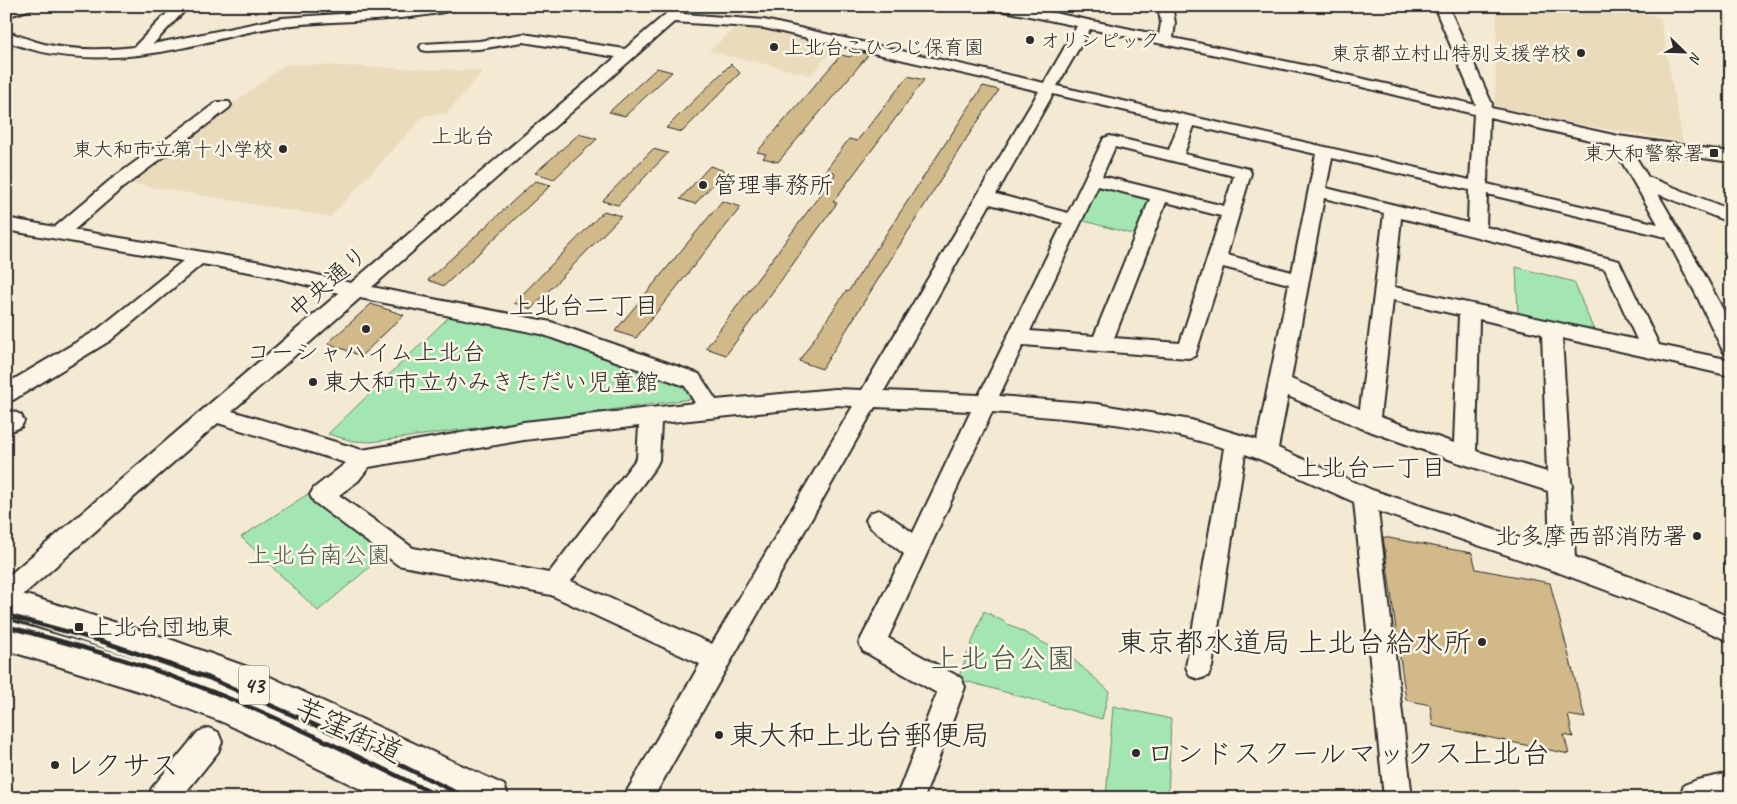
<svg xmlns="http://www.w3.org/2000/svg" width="1737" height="804" font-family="Caveat,'Klee One',sans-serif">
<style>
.built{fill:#eadbbd}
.green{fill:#a3e6b1;stroke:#67886e}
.building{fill:#d2b989;stroke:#2b2b2b}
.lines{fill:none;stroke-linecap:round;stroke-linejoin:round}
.minor-casing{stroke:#2b2b2b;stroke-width:4}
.major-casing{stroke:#2b2b2b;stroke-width:4}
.minor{fill:#fcf5e5;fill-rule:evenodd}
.major{fill:#fcf5e5;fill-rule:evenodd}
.rail{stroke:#2b2b2b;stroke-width:4.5}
.poi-dot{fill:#2b2b2b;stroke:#fcf5e5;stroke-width:2}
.labels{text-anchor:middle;stroke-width:5;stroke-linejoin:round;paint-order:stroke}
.far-poi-label{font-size:20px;fill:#2b2b2b;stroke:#fcf5e5;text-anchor:end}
.far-quarter-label{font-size:21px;fill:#2b2b2b;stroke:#fcf5e5}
.shield{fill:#fcf5e5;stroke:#6a6863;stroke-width:1}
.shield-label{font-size:22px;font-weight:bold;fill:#2b2b2b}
.poi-label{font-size:24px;fill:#2b2b2b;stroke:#fcf5e5;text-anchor:start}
.street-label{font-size:24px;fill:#2b2b2b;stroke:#fcf5e5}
.park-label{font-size:24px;fill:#495a4c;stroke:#fcf5e5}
.neighbourhood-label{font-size:25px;fill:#2b2b2b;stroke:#fcf5e5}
.near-poi-label{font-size:29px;fill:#2b2b2b;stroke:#fcf5e5;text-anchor:start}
.near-park-label{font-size:29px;fill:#495a4c;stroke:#fcf5e5}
.near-street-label{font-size:29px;fill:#2b2b2b;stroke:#fcf5e5}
</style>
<rect width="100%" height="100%" fill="#f4e9d3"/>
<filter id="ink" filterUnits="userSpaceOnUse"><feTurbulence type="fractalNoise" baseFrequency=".02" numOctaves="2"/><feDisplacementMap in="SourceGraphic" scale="10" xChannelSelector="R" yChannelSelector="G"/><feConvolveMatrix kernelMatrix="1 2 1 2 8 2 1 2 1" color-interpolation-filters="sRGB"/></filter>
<g filter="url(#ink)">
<!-- built -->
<path class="built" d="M1497 6H1610L1660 17 1683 142 1566 122 1495 106Z
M738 25 762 26 838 43 811 75 709 51Z
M286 64 483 71 446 114 425 115 330 217 128 183Z"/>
<!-- green -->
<path class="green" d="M1098 183 1154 198 1139 236 1081 220Z
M1516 267 1574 282 1595 333 1518 315Z
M452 314 538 333 691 386 694 394 691 399 371 442 353 441 328 434Z
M308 494 385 554 318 611 241 537Z
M984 611 1072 658 1109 691 1102 719 958 679Z
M1113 706 1171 719 1168 798H1106Z"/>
<!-- building -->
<path class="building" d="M856 51 869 54 778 162 763 158 766 154 757 152 841 55 850 57Z
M731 64 740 73 682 132 666 128Z
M657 68 672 72 625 116 609 112Z
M908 76 924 80 833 202 837 203 782 279 726 355 706 348 834 176 835 173 826 170 849 139 857 141Z
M983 86 999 90 966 139 822 369 799 361 846 291 848 292Z
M579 134 597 139 554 179 535 173Z
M653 149 668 153 618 205 602 201Z
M710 166 725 171 695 204 680 199Z
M535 181 551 185 444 286 428 280Z
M722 201 741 207 636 338 615 331Z
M604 211 621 216 531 309 514 303Z
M371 304 404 315 361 356 328 343Z
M1383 537 1472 553 1476 569 1550 583 1585 718 1568 715 1573 737 1564 735 1569 754 1433 726 1430 705 1406 700Z"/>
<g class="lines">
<defs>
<path id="minor" d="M12 6H33L31 9 6 17V8Z
M174 6H189L153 44 282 18 398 10 433 6H459L457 9C400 23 341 19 283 26 250 30 219 40 186 47 127 60 63 64 6 41V32C19 35 31 41 44 44 73 51 105 50 134 47Z
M675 6H685L687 9 683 14 764 20 1044 83 1077 26 1000 10 993 6H1021L1159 35 1161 23 1158 6H1172L1175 23 1173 38 1308 66 1476 105 1434 6H1448L1492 104 1491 108 1618 136 1731 152V162L1630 148 1648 177 1731 210V223L1658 194 1701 268 1731 325V354L1724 352 1721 347 1696 294 1666 237 1487 194 1486 227 1619 261 1659 345 1731 360V376L1562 338 1571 482 1572 486 1571 489 1575 557 1677 594 1731 618V642L1659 610 1560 573 1378 511 1412 798H1384L1354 502 1259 459 1245 454 1212 667 1208 676 1199 679 1190 676 1186 667 1224 448C1149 424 1071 418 992 412L888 638 961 678 965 687 924 798H896L937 693 863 651 859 643 904 554 870 527 866 520 870 513 878 510 886 513 913 533 971 411 875 407 653 798H623L700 664 551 595 398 565 314 502 310 495 314 488 346 463 218 423 15 602 6 605V578L339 293 261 274 202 264 111 340 13 400 6 402V384L97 330 183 261 6 230V218L55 227 109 181 217 102H229L231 105 229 108 121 189 74 230 261 262 351 283 616 57 523 42 479 49 427 51 422 50 420 47 422 44 479 41 523 34 625 49ZM674 22 764 28 1039 91 862 390 835 389 716 400 699 374 551 322 372 287ZM1090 29 1308 74 1474 114 1470 180 1057 86ZM1053 94 1179 123 1169 150 1110 136 1104 138 1068 213 996 194ZM1489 117 1612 145 1658 224 1487 184ZM1194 126 1316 154 1292 272 1227 255 1251 173 1249 169 1184 154ZM1115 147 1234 176 1224 206 1102 176ZM1332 158 1469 190 1468 223 1326 188ZM1098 186 1150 199 1094 336 1030 331ZM1324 198 1384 213 1360 409 1291 379ZM1166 202 1221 216 1180 343 1114 338ZM990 204 1063 223 979 395 884 391ZM1401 218 1605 269 1637 340 1394 287ZM1223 267 1289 284 1257 440 1191 420 1097 404 999 396 1023 345 1188 358 1195 356ZM360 298 541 334 685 386 695 403 524 422 362 450 232 411ZM1393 300 1459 315 1454 443 1380 417ZM1479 319 1542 334 1547 472 1476 451ZM1288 396 1361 428 1457 462 1548 491 1550 548 1372 490 1278 448ZM835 405 853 406 712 644 571 581 656 466 659 460 661 423ZM639 426 637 458 549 573 413 548 339 495 358 481 369 467 524 440Z
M6 408 21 415 24 421 21 427 6 433Z
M208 728 218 732 222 742 218 752 181 798H148L152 788 198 732Z"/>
<path id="major" d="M6 589 172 640 253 669 504 785 509 798H452L432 788 436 798H379L225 723 155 696 6 650V620L145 661 6 617Z
M1731 773V798H1679L1684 785 1697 780Z"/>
</defs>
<!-- minor casing -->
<use href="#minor" class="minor-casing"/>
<!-- major casing -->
<use href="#major" class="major-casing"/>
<!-- minor -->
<use href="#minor" class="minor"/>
<!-- major -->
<use href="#major" class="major"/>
<!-- rail -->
<path class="rail" d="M6 615 101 641 209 678 362 746 467 798
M6 626C63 642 121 657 176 678 268 711 355 755 442 798"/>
</g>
</g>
<!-- markers -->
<g class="poi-dot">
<circle cx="1030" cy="40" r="5"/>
<circle cx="774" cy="47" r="5"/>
<circle cx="1581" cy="53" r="5"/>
<circle cx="283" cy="149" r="5"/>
<rect x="1709" y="148" width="10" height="10" rx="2.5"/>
<circle cx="703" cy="185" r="5"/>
<circle cx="366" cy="329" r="5"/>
<circle cx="313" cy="382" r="5"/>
<circle cx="1697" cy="536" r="5"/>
<rect x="74" y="622" width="10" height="10" rx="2.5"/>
<circle cx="1482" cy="642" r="5"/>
<circle cx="719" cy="735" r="5"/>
<circle cx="1136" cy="753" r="5"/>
<circle cx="55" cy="765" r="5"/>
</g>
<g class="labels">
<!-- far-poi labels -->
<g class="far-poi-label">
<text x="1040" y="47" text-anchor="start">オリンピック</text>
<text x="784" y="54" text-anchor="start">上北台こひつじ保育園</text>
<text x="1571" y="60">東京都立村山特別支援学校</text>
<text x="273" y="156">東大和市立第十小学校</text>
<text x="1704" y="160">東大和警察署</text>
</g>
<!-- far-quarter labels -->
<g class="far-quarter-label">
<text x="463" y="143">上北台</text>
</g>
<!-- shield labels -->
<rect class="shield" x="239" y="665.5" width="30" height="39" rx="4"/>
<g class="shield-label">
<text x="254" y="693">43</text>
</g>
<!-- poi labels -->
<g class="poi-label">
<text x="713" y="193">管理事務所</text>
<text x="366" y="360" text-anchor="middle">コーシャハイム上北台</text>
<text x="323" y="390">東大和市立かみきただい児童館</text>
<text x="1687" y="544" text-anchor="end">北多摩西部消防署</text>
<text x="89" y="635">上北台団地東</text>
</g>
<!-- street labels -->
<g class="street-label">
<text transform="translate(328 282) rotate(-41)" y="8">中央通り</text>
</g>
<!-- park labels -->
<g class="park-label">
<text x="319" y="563">上北台南公園</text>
</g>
<!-- neighbourhood labels -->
<g class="neighbourhood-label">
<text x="584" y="314">上北台二丁目</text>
<text x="1371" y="476">上北台一丁目</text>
</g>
<!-- near-poi labels -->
<g class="near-poi-label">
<text x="1472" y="652" text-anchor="end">東京都水道局 上北台給水所</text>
<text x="729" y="745">東大和上北台郵便局</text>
<text x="1146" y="763">ロンドスクールマックス上北台</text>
<text x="65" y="775">レクサス</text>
</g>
<!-- near-park labels -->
<g class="near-park-label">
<text x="1003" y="668">上北台公園</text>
</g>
<!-- near-street labels -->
<g class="near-street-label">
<text transform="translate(349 730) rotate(25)" y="10">芋窪街道</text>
</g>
</g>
<!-- margin -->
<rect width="1737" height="804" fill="none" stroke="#fcf5e5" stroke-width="25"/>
<rect x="12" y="12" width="1712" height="779" fill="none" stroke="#2b2b2b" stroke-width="2" filter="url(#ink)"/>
<!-- north arrow -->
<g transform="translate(1684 52) rotate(113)" stroke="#fcf5e5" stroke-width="4" paint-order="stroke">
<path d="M0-4L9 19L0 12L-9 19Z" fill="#2b2b2b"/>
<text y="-8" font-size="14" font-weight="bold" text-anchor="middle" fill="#2b2b2b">N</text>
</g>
</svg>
